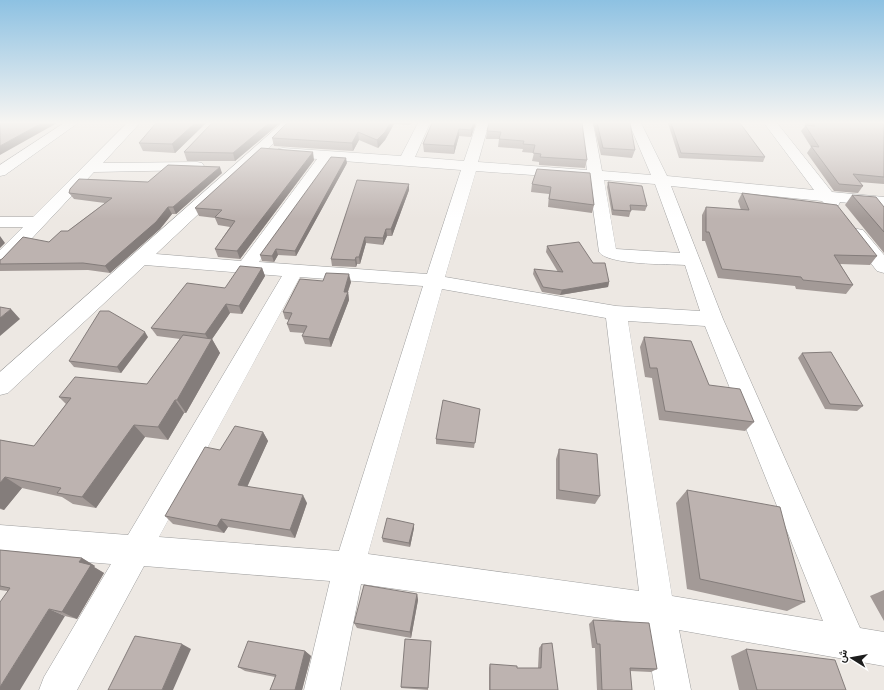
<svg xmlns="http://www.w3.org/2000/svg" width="884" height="690" font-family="Helvetica,Vazirmatn,sans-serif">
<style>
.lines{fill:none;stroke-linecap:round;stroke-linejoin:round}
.minor-casing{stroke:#9e9e9e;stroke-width:1}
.minor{fill:#fff;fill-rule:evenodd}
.wall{fill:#a39a97}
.shaded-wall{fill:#847d7b}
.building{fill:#bdb3b0;stroke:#847d7b}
</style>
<rect width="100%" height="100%" fill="#ede8e3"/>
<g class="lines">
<defs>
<path id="minor" d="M64 123H78L5 175 0 176V165Z
M127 123H140L103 163 197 162 202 163 204 166 202 169 197 170 94 172 7 265 0 267V250L23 227H0V217H33Z
M282 123H295L156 254 241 261 317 159 278 155 276 152 278 149 283 148 401 156 418 123H430L415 157 464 161 477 123H489L478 162 587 170 581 123H593L602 171 651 175 629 123H641L667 176 814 190 764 123H777L832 192 884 197V207L840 202 838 206C830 208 827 207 822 201L671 186 723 319 860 628 884 632V666L679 630 691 690H655L644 624 361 584 340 690H304L330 581 144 566 77 690H39L44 677 111 564 0 555V525L128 535 282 276 145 265 8 393 0 395V372ZM330 160 461 170 427 274 259 262ZM476 171 589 179 599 252C608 265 667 264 685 265L700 311 616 306 445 277ZM604 180 655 184 680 253 616 249ZM300 277 423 286 339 551 159 537ZM442 289 606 318 639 591 368 554ZM628 321 705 326 823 621 672 596Z
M857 229 863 230 884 255V273L877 271 848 234 851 230Z"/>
</defs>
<!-- minor casing -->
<use href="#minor" class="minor-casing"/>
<!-- minor -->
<use href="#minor" class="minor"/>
</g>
<!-- wall -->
<path class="wall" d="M206 123 175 153 143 151 139 143Z
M280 123 235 161H187L184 152Z
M287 123H412L410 125 394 124 385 140 378 148 359 140 353 151 274 146 272 138Z
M432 123H476L471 137 459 136 454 154 424 152 423 144Z
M489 123 587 160 585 168 539 165V162L532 161 534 153 522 152 523 149 498 147 499 139H486L487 131Z
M593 123H626L635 150 632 158 601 155Z
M668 123H740L765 157 763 162 679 158Z
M804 123H884V184L859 182 863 186 858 193 834 191 807 153 811 147 801 131 806 125Z
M314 160 240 259 218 257 215 249 230 227 218 225 215 218 199 216 195 208Z
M347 163 296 256 278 255 274 262 262 261 260 255Z
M537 169 594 205 592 213 548 207 549 194 531 192 532 184Z
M222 173 176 214H172L160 229 110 273 88 270 0 271V264L49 242 68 231 105 203 74 199 69 193 148 182Z
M608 182 647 206 645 211 631 210 629 217 612 215 607 187Z
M409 190 392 236H387L383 245 366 243 360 264H357L356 267 332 266 331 259Z
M742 193 877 256 870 265 840 264 853 285 846 294 796 289 795 286 718 278 705 241H702V215L706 207 741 210 738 201Z
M852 195 884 207V253L845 205Z
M547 246 593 263 609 282 608 287 560 295 542 292 533 274 534 269 558 272 546 252Z
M262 268 265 276 242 314 230 313 212 339 220 353 186 413H184L168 440 145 437 96 508 73 504 62 497 22 488 4 510 0 509V440L34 446 66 404 59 397 147 384 180 339 157 336 151 328Z
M323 281 351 282 348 292 349 300 331 347 305 344 302 336 304 333 290 332 287 324 289 320 285 319 283 312Z
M148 337 121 373 74 367 69 361Z
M644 337 709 385 754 422 745 431 659 420 652 378 645 377 640 347Z
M802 353 863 406 857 411 825 409 798 358Z
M480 409 474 448 436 444V439Z
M263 432 268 441 247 486 307 503 295 538 228 527 224 533 173 524 165 516 220 450Z
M559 449 600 496 595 504 556 499V459Z
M687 490 805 602 787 611 687 589 676 503Z
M414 524V528L410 547 383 542 382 538Z
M0 550 82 558 95 566 94 567 104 573 77 619 65 616 7 591 0 590Z
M884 590V621L870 596Z
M417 594 418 600 411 638 357 628 354 623Z
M593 620 657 669 651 672 630 671 632 690H597L595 648H592L589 624Z
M431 641 428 690 401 688V687Z
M542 644 558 690H489V668L490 664 517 668H538L539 648Z
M746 649 846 690H739L731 656Z
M305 651 311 656 302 690H270L275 677 245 671 238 667Z"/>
<!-- shaded-wall -->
<path class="shaded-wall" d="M42 123H57L0 155V146Z
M195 123H206L175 153 172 144Z
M269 123H280L235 161 233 153Z
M390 123H394V124L385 140 378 148 377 140Z
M474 123H476L471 137V130Z
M459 129V136L454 154V146Z
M358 132 359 140 353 151 352 143Z
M313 152 314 160 240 259 237 251Z
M346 158 347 163 296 256 295 251Z
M220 167 222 173 176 214 173 207Z
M409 184V190L392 236 391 229Z
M168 207 172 214 160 229 110 273 105 266Z
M386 229 387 236 383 245V238Z
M0 236 5 243 0 248Z
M365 237 366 243 360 264 359 257Z
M276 249 278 255 274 262 272 256Z
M356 257 357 264 356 267 355 260Z
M262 268 265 276 242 314 239 306Z
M349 274 351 282 347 294 348 292 349 300 331 347 329 339Z
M609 282 608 287 560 295 562 290Z
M226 304 230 313 210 342 205 334Z
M11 309 20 319 0 336V318Z
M145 332 148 337 121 373 117 367Z
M212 339 220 353 186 413 177 400Z
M175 400 184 413 168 440 158 427Z
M134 425 145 437 96 508 82 497Z
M263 432 268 441 244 494 238 485Z
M5 477 22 488 4 510 0 508V483Z
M303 495 307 503 295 538 290 530Z
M221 519 228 527 224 533 217 526Z
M414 524V528L410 547 409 543Z
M82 558 95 566 94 567 104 573 77 619 62 612 79 562Z
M417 594 418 600 411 638 410 632Z
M49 609 65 616 20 690H0V687Z
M182 644 191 649 173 690H162Z
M305 651 311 656 302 690H295Z"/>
<!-- building -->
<path class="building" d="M0 123H42L0 146Z
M156 123H195L172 144 139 143Z
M212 123H269L233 153 184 152Z
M287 123H390L385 132 377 140 358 132 352 143 272 138Z
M432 123H474L471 130 459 129 454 146 423 144Z
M489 123H582L587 160 540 157 541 154 533 153 535 145 523 144 524 141 499 139 501 132 487 131Z
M597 123H630L635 150 603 148Z
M671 123H740L765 157 681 153Z
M813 123H884V177L853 174 863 186 839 184 811 146 819 147 805 125 815 126Z
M261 148 313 152 237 251 215 249 235 221 215 217 222 210 195 208Z
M331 157 346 158 295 251 276 249 272 256 260 255Z
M168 165 220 167 173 207H168L156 222 105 266 83 263 0 264V260L2 259 23 237 49 242 61 231H68L112 198 69 193 70 189 79 179 148 182Z
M537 169 590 173 594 205 549 199 551 187 532 184Z
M357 180 409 184 391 229H386L383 238 365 237 359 257H356L355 260 331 259Z
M608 182 642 186 647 206 630 205 631 211 613 210Z
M742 193 837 205 877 256 834 255 853 285 803 280 801 277 722 269 709 232H706V207L749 210Z
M852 195 876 197 884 207V232Z
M579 242 593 263H605L609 282 562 290 543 287 534 269 563 272 547 246Z
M240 266 262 268 239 306 226 304 205 334 151 328 187 283 225 288Z
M326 273 349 274 344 292H348L329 339 302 336 307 326 287 324 292 313 283 312 300 279 323 281Z
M0 307 11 309 0 318Z
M100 311H109L145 332 117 367 69 361Z
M183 335 212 339 177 400H175L158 427 134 425 82 497 57 493 61 488 5 477 0 483V440L34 446 71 398 59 397 75 377 147 384Z
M644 337 691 341 709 385 740 389 754 422 665 411 657 368H650Z
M831 352 863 406 830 404 802 353Z
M443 400 480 409 475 443 436 439Z
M235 426 263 432 238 485 303 495 290 530 221 519 217 526 165 516 205 447 220 450Z
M559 449 597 454 600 496 559 490Z
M687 490 780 507 805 602 700 579Z
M387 518 414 524 409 543 382 538Z
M0 550 82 558 79 562 91 565 62 612 49 609 0 687V602L10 588 0 586Z
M364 585 417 594 410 632 354 623Z
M593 620 649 623 657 669 630 668 632 690H602L600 644H597Z
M135 636 182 644 162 690H108Z
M405 639 431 641 428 688 401 687Z
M248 641 305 651 295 690H270L276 675 238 667Z
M552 643 558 690H490V664L517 666V668H541L542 644Z
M746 649 835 660 846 690H757Z"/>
<!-- sky -->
<linearGradient id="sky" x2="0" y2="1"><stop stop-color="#8dc1e2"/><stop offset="0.56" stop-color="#f7f5f2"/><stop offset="1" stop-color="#f7f5f2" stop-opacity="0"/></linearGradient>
<rect width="884" height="219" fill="url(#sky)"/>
<!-- north arrow -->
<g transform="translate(852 658) rotate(281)" stroke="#ffffff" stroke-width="3" paint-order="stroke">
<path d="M0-3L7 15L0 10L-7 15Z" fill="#1d1d1d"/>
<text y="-6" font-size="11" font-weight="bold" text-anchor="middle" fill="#1d1d1d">ش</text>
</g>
</svg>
